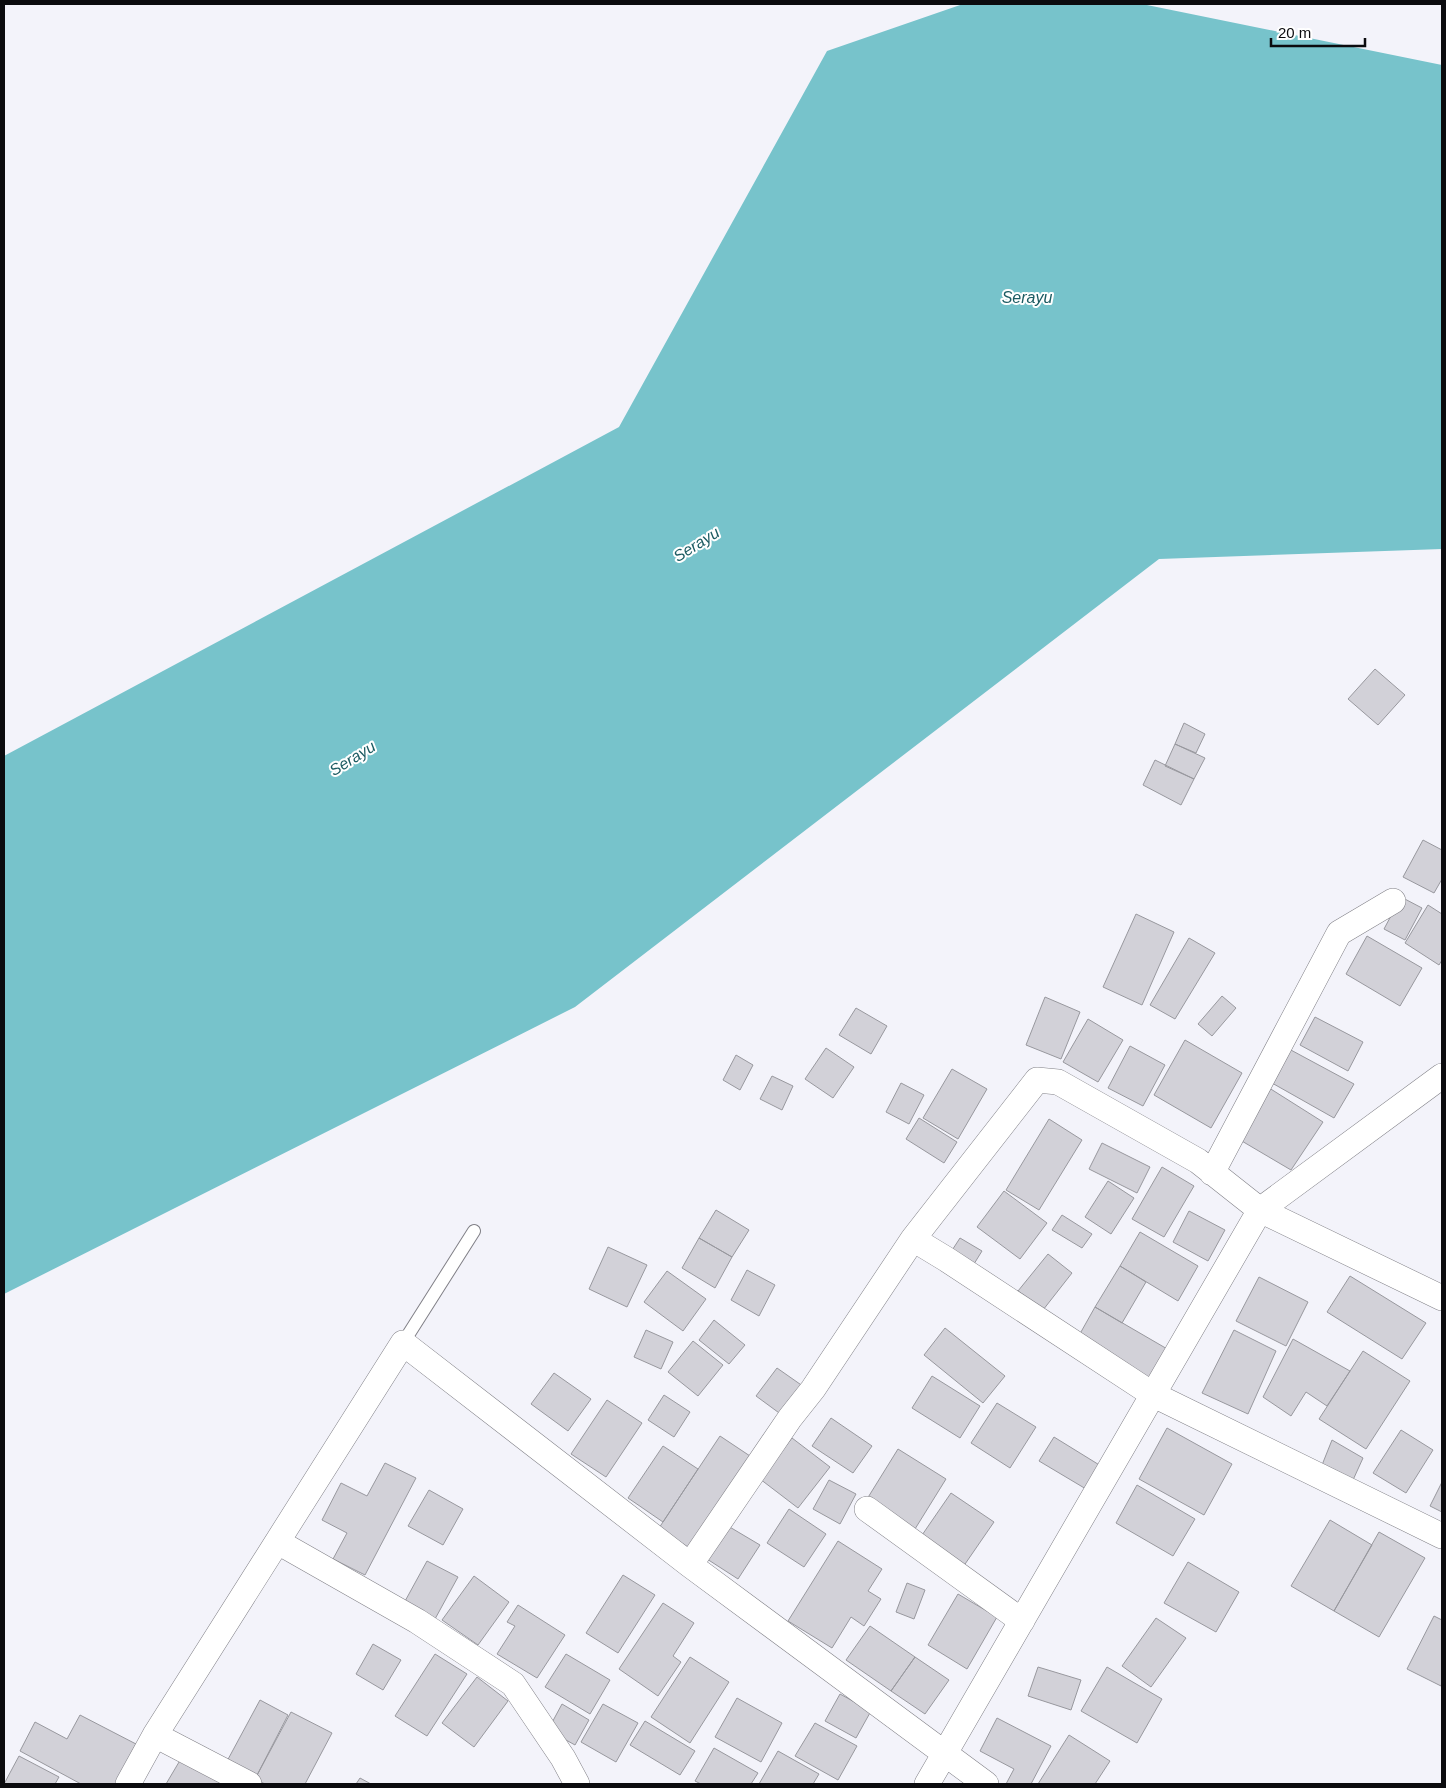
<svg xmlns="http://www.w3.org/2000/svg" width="1446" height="1788" font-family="Helvetica,sans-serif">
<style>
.water{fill:#77c3cb}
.building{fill:#d2d1d8;stroke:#98989e}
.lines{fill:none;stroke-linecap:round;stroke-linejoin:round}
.service-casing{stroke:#818087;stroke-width:14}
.minor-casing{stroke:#818087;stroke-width:26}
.service{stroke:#fff;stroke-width:12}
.minor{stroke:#fff;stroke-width:25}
.labels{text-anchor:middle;stroke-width:4;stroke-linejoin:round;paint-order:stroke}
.water-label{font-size:16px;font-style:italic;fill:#1b5b62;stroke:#fff}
</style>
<rect width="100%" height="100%" fill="#f3f3fa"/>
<!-- water -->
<path class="water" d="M963 4H1142L1442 65V549L1159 559 575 1007 4 1294V756L619 427 827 51Z"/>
<!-- building -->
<path class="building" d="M1375 669 1405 695 1378 725 1348 699Z
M1184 723 1205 734 1196 753 1175 744Z
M1175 744 1205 758 1194 779 1165 766Z
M1155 760 1194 779 1181 805 1143 785Z
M1423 840 1442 850V879L1434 893 1403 877Z
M1401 897 1422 908 1405 940 1384 929Z
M1428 905 1442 914V960L1439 965 1405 943Z
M1136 914 1174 932 1142 1005 1103 987Z
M1367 936 1422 968 1400 1006 1346 974Z
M1189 938 1215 953 1175 1019 1150 1005Z
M1222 996 1236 1008 1212 1036 1198 1024Z
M1045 997 1080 1012 1061 1059 1026 1045Z
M856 1008 887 1026 871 1054 839 1035Z
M1315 1017 1363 1042 1348 1071 1300 1045Z
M1088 1019 1123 1040 1098 1082 1063 1062Z
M1185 1040 1242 1073 1211 1128 1154 1095Z
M1130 1046 1165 1065 1143 1106 1108 1088Z
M826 1048 854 1067 833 1098 805 1079Z
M1289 1049 1354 1084 1334 1118 1272 1083Z
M736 1055 753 1065 740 1090 723 1080Z
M952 1069 987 1089 958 1139 923 1118Z
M772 1076 793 1086 782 1110 760 1099Z
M901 1083 924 1095 909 1124 886 1112Z
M1266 1086 1323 1122 1291 1170 1235 1137Z
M919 1118 957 1142 944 1163 906 1139Z
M1049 1119 1082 1140 1039 1210 1006 1190Z
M1102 1143 1150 1167 1137 1193 1089 1169Z
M1162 1167 1194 1186 1164 1237 1132 1219Z
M1108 1181 1134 1198 1111 1234 1085 1217Z
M1004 1191 1047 1223 1020 1259 977 1227Z
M716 1210 749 1230 732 1257 699 1238Z
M1189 1211 1225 1230 1208 1261 1173 1242Z
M1062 1215 1092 1234 1082 1248 1052 1230Z
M1140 1232 1198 1266 1178 1301 1120 1266Z
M699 1238 732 1257 715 1288 682 1268Z
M960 1238 982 1251 969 1272 947 1258Z
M608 1247 647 1265 627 1307 589 1289Z
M1048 1254 1072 1273 1043 1310 1018 1291Z
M1120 1266 1146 1282 1122 1323 1095 1307Z
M747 1270 775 1285 759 1316 731 1300Z
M667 1271 706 1299 683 1331 644 1302Z
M1350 1276 1426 1323 1402 1359 1327 1312Z
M1259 1277 1308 1302 1286 1346 1236 1321Z
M1095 1307 1169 1350 1150 1381 1077 1339Z
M714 1320 745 1345 729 1364 699 1340Z
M945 1328 1005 1376 983 1403 924 1355Z
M646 1330 673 1342 661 1369 634 1357Z
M1234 1330 1276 1351 1248 1414 1202 1393Z
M1293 1339 1350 1371 1327 1406 1306 1392 1291 1416 1263 1397Z
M693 1341 723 1365 698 1396 668 1372Z
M1363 1351 1410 1381 1366 1449 1319 1419Z
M777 1368 807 1389 786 1418 756 1396Z
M554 1373 591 1399 568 1431 531 1404Z
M932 1376 980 1406 960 1438 912 1408Z
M664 1395 690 1412 674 1437 648 1420Z
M607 1400 642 1423 606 1477 571 1454Z
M997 1403 1036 1427 1010 1468 971 1443Z
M831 1418 872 1446 853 1473 812 1446Z
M1167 1428 1232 1464 1204 1515 1139 1479Z
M1401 1430 1433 1450 1406 1493 1373 1473Z
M720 1436 753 1458 691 1549 659 1528Z
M1054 1437 1101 1466 1086 1489 1039 1461Z
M792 1438 830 1467 798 1508 760 1479Z
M1332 1440 1363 1458 1353 1480 1322 1465Z
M663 1446 698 1469 663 1522 628 1498Z
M898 1449 946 1479 915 1529 867 1499Z
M385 1463 416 1478 365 1575 333 1559 347 1533 322 1520 341 1483 367 1496Z
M829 1480 856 1494 840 1524 813 1509Z
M1442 1482V1512L1430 1506Z
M1137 1485 1195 1519 1173 1556 1116 1523Z
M429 1490 463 1509 443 1545 408 1526Z
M951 1493 994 1522 963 1567 920 1538Z
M789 1509 826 1534 804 1567 767 1543Z
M1330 1520 1372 1545 1334 1611 1291 1586Z
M728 1526 760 1545 738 1579 707 1559Z
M1379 1532 1425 1558 1379 1637 1334 1611Z
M838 1541 882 1569 868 1591 881 1599 864 1626 851 1617 832 1648 788 1621Z
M427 1561 458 1577 435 1619 404 1603Z
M1188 1562 1239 1592 1216 1632 1164 1603Z
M623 1575 655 1595 618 1653 586 1633Z
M474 1576 509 1602 478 1645 442 1620Z
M907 1583 925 1590 914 1619 896 1612Z
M958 1594 997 1617 967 1669 928 1645Z
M663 1603 694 1623 673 1656 681 1662 658 1696 619 1669Z
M518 1605 565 1635 537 1678 497 1654 515 1626 507 1622Z
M1434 1616 1442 1620V1682L1441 1686 1407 1669Z
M1156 1618 1186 1638 1151 1687 1122 1666Z
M870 1626 915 1657 891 1691 846 1660Z
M373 1644 401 1660 383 1690 356 1674Z
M435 1654 467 1674 427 1736 395 1716Z
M566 1654 610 1680 590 1714 545 1687Z
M690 1657 729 1682 690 1743 651 1717Z
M915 1657 949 1680 925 1714 891 1691Z
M1038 1667 1081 1680 1071 1710 1028 1696Z
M1107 1667 1162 1699 1137 1743 1081 1711Z
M477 1677 508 1701 474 1747 442 1723Z
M840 1694 871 1711 856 1738 825 1721Z
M737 1698 782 1723 761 1762 715 1737Z
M260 1700 288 1715 255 1779 226 1763Z
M562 1704 589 1720 575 1745 548 1730Z
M603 1704 638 1723 616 1762 581 1742Z
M291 1712 332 1733 305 1784H265L255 1779Z
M80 1715 136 1744 115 1784H81L20 1751 35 1722 67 1739Z
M997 1718 1051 1746 1031 1784H1006L1014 1769 980 1751Z
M645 1721 695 1751 680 1775 630 1745Z
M815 1723 857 1746 838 1780 795 1756Z
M1069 1735 1110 1761 1095 1784H1038Z
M714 1748 758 1773 751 1784H701L695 1781Z
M778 1751 819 1774 813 1784H759Z
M19 1756 59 1777 55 1784H4Z
M182 1757 228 1784H166Z
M360 1778 371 1784H356Z"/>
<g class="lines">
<defs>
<path id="service" d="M403 1343 474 1231"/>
<path id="minor" d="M1212 1173 1339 933 1393 901
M913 1239 946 1259 1152 1394 1442 1536
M867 1509 1022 1621
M278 1542 417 1621 513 1684 563 1758 577 1784
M690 1565 790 1418 813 1389 913 1239 1037 1080 1058 1082 1198 1161 1260 1210 1442 1298
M155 1735 249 1784
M128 1784 155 1735 403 1343 690 1565 986 1784
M927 1784 1260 1210 1442 1076"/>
</defs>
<!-- service casing -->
<use href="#service" class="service-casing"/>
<!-- minor casing -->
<use href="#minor" class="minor-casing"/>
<!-- service -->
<use href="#service" class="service"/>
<!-- minor -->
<use href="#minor" class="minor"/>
</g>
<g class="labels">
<!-- water labels -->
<g class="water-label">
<text x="1027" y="303">Serayu</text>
<text transform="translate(696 544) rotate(-32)" y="6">Serayu</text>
<text transform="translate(352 758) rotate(-32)" y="6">Serayu</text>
</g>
</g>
<!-- border -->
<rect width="1446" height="1788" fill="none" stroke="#0b0b0e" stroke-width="10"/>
<!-- scale -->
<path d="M1271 38v8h94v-8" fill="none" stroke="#0b0b0e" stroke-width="2.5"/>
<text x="1278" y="38" font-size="15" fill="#0b0b0e" stroke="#ffffff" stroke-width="4" paint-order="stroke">20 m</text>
</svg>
